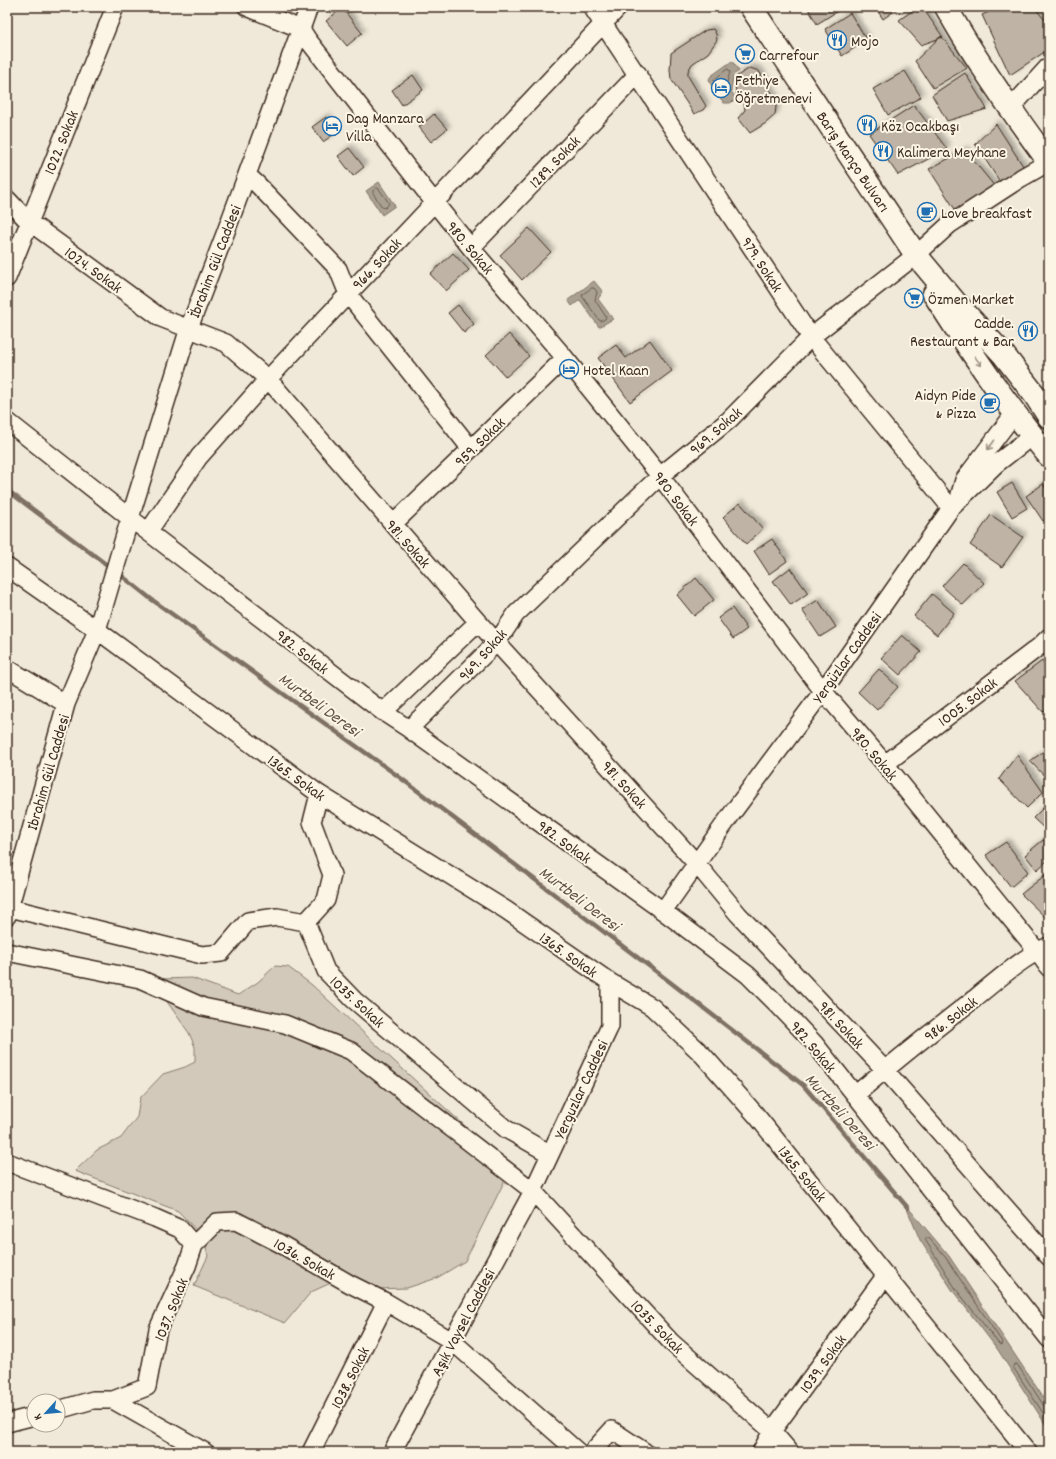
<svg xmlns="http://www.w3.org/2000/svg" width="1056" height="1459" font-family="Dekko,sans-serif">
<style>
.green{fill:#d2c9ba;stroke:#867a6c}
.water{fill:#aaa091;stroke:#7e7163}
.lines{fill:none;stroke-linecap:round;stroke-linejoin:round}
.shore{stroke:#67594c;stroke-width:1}
.stream{stroke:#7e7163;stroke-width:4.5}
.building{fill:#beb3a4;stroke:#3b2a1e;filter:url(#shadow)}
.street-casing{stroke:#3b2a1e;stroke-width:20}
.secondary-casing{stroke:#3b2a1e;stroke-width:25}
.street{stroke:#fcf5e5;stroke-width:17}
.secondary{stroke:#fcf5e5;stroke-width:22}
.oneway{stroke:#9c9082}
.labels{text-anchor:middle;stroke-width:4;stroke-linejoin:round;paint-order:stroke}
.poi-label{font-size:16px;fill:#3b2a1e;stroke:#fcf5e5;text-anchor:start}
.street-label{font-size:16px;fill:#3b2a1e;stroke:#fcf5e5}
.water-label{font-size:17px;font-style:italic;fill:#625346;stroke:#fcf5e5}
</style>
<defs>
<filter id="shadow"><feDropShadow dx="3.5" dy="-3.5" stdDeviation="2" flood-color="#0004"/></filter>
</defs>
<rect width="100%" height="100%" fill="#f0e9d9"/>
<filter id="ink" filterUnits="userSpaceOnUse"><feTurbulence type="fractalNoise" baseFrequency=".025" numOctaves="2"/><feDisplacementMap in="SourceGraphic" scale="8" xChannelSelector="R" yChannelSelector="G"/><feConvolveMatrix kernelMatrix="1 2 1 2 8 2 1 2 1" color-interpolation-filters="sRGB"/></filter>
<g filter="url(#ink)">
<!-- green -->
<path class="green" d="M275 966 288 967 312 985 408 1074 486 1145 506 1178 465 1261 437 1278 407 1288 375 1289 344 1277 311 1292 285 1323 194 1286 208 1256 204 1238 178 1211 75 1171 97 1150 121 1138 137 1117 140 1098 163 1074 185 1067 195 1062V1047L189 1033 163 996 162 979 192 978 238 995 258 982Z"/>
<!-- water -->
<path class="water" d="M732 61 739 71 733 75 731 91 735 97V100L730 103H724L712 87 709 79 711 76Z
M379 182 395 206 382 215 366 191Z
M594 281 603 292 598 299 613 319 599 327 580 300 572 306 568 300Z
M905 1204 949 1256 1049 1406V1430L998 1350 953 1291 920 1240Z"/>
<g class="lines">
<!-- shore -->
<path class="shore" d="M728 69 730 72 727 82V95L725 96 716 85 714 80Z
M377 188 379 189 389 203 388 205 385 208 382 207 373 193V191Z
M592 288H594L597 292 595 300 606 317 605 319 601 321 599 320 582 296 583 294Z
M926 1238H929L946 1258 1002 1342 1001 1345 999 1344 956 1289 926 1241Z
M1049 1407 1044 1406 1017 1364H1014L1013 1367 1049 1422"/>
<!-- stream -->
<path class="stream" d="M7 490 111 568
M117 572 151 599 398 776 670 982 803 1085 908 1208"/>
</g>
<!-- building -->
<path class="building" d="M807 7H844L817 24Z
M875 7H900L883 19Z
M918 7H922L943 37 921 45 899 20Z
M1000 7H1034L1049 25V49L1010 75 982 15Z
M342 8 362 33 347 46 326 21Z
M850 13 867 40 842 56 825 29Z
M713 29 716 34 717 40 708 53 692 64 688 71V76L706 106 703 110 694 114 671 79 670 70 671 53 706 30Z
M941 36 967 68 933 88 915 61Z
M750 68 759 71 774 97 776 107 775 115 766 123 750 133 738 118 745 110 743 97 736 94 735 84 737 76Z
M905 71 921 97 888 115 873 89Z
M965 73 987 109 947 121 932 95Z
M413 75 423 90 402 105 392 90Z
M914 105 947 149 898 175 869 134Z
M434 114 447 129 431 142 419 127Z
M326 117 337 132 323 142 312 127Z
M996 124 1025 169 1000 182 975 144Z
M349 148 364 167 353 176 338 156Z
M965 150 996 188 958 214 929 169Z
M529 228 551 252 522 280 500 255Z
M453 253 469 270 446 291 430 274Z
M458 305 474 324 464 333 448 313Z
M509 334 529 356 506 377 486 355Z
M650 340 672 371 630 402 598 358 616 345 626 358Z
M1012 483 1027 508 1012 517 997 492Z
M1043 484 1049 493V517L1043 521 1026 496Z
M740 503 763 529 746 544 723 517Z
M991 515 1023 537 1002 567 970 545Z
M772 539 787 561 769 574 754 551Z
M963 563 984 583 963 605 942 586Z
M790 568 808 593 791 605 773 581Z
M696 578 714 600 694 616 677 595Z
M932 594 954 613 937 635 914 616Z
M818 600 836 627 820 637 802 610Z
M732 608 747 629 733 639 718 618Z
M902 635 921 652 900 675 881 658Z
M1042 661 1049 672V706L1043 712 1015 681Z
M879 669 898 687 877 710 858 692Z
M1049 748V781L1030 761Z
M1017 755 1043 792 1027 808 999 779Z
M1049 802V833L1033 818Z
M1043 840 1049 845V859L1037 870 1025 855Z
M1006 842 1028 872 1011 887 986 855Z
M1049 872V919L1048 920 1021 894Z"/>
<g class="lines">
<defs>
<path id="street" d="M247 7 301 29 308 40 434 202 471 248 565 358 660 476 823 691 885 764 1037 951 1049 968
M592 7 811 337 951 508
M1010 109 1049 66
M247 175 258 185 338 269 348 294 471 449
M7 199 28 221 161 318 226 343 268 379 478 622 696 863 738 914 885 1070 1049 1257
M471 248 638 74
M7 278 115 7
M7 421 130 518 383 712 409 729 663 911 748 975 779 1006 814 1043 1049 1339
M960 494 964 480 1014 414
M393 524 565 358
M148 532 199 457 268 379 619 7
M7 567 97 630 319 794 506 910 610 982 652 1007 702 1054 756 1115 1028 1452
M7 668 66 704
M383 712 478 622
M409 729 497 642 516 614 660 476 729 420 811 337 916 255 949 225 1021 178 1049 162
M885 764 1040 646 1049 637
M10 908 202 955 221 953 248 921 277 917 306 922 326 971 354 1000 506 1129 550 1154
M663 911 733 812 823 691 951 508 996 464 1032 436
M7 916 66 704 97 630 130 518 189 328 225 234 309 7
M306 922 326 900 332 875 312 822 319 794
M7 952 140 979 203 1007 285 1024 351 1051 533 1191 671 1342 772 1431 790 1452
M855 1095C894 1062 934 1030 974 999 996 981 1024 956 1049 946
M7 1162 155 1218 180 1229 194 1245
M113 1400 147 1387 158 1329 187 1266 194 1245 217 1222 236 1221 279 1243 350 1284 386 1302 452 1341 578 1452
M58 1410 93 1400H113L205 1452
M7 1423 34 1416
M311 1452 386 1302
M392 1452 533 1191 610 1026V982
M592 1452 612 1430 645 1452
M761 1452 772 1431 886 1275"/>
<path id="secondary" d="M751 7 916 255 956 303 1003 354 1034 394 1049 417
M946 7C976 61 1012 112 1049 162
M934 294C969 350 1006 405 1049 456"/>
</defs>
<!-- street casing -->
<use href="#street" class="street-casing"/>
<!-- secondary casing -->
<use href="#secondary" class="secondary-casing"/>
<!-- street -->
<use href="#street" class="street"/>
<!-- secondary -->
<use href="#secondary" class="secondary"/>
</g>
<!-- one-way arrows -->
<defs><path id="oneway-shaft" d="M-6 0H5M1.5-3L5.5 0L1.5 3" fill="none" stroke-width="1.6" stroke-linecap="round" stroke-linejoin="round"/></defs>
<g class="oneway">
<use href="#oneway-shaft" transform="translate(978 361) rotate(55)"/>
<use href="#oneway-shaft" transform="translate(991 445) rotate(127)"/>
</g>
</g>
<!-- icons -->
<defs>
<symbol id="restaurant-ring" viewBox="-11 -11 22 22"><circle r="9.5" fill="#fcf5e5" stroke="#1f6fb2" stroke-width="1.5"/><path d="M-5-6h1v4h1v-4h1v4h1v-4h1v5L-1.5 .5V6h-2V.5L-5-1ZM5-6V6H3V1.5H1.5Q1.5-4 5-6Z" fill="#1f6fb2"/></symbol>
<symbol id="supermarket-ring" viewBox="-11 -11 22 22"><circle r="9.5" fill="#fcf5e5" stroke="#1f6fb2" stroke-width="1.5"/><path d="M-6-5.5h2.5l.6 2H6L4.5 2H-2.5L-4.4-4H-6ZM-1.5 3.2a1.3 1.3 0 1 0 .1 0ZM3 3.2a1.3 1.3 0 1 0 .1 0Z" fill="#1f6fb2"/></symbol>
<symbol id="hotel-ring" viewBox="-11 -11 22 22"><circle r="9.5" fill="#fcf5e5" stroke="#1f6fb2" stroke-width="1.5"/><path d="M-6-4.5h1.5V1H6V5H4.5V3h-9V5H-6ZM-4 0a1.8 1.8 0 1 1 3.6 0ZM.5 0V-2.5h3Q6-2.5 6 0Z" fill="#1f6fb2"/></symbol>
<symbol id="cafe-ring" viewBox="-11 -11 22 22"><circle r="9.5" fill="#fcf5e5" stroke="#1f6fb2" stroke-width="1.5"/><path d="M-5.5-4.5H6V0H3Q3 3.5 0 3.5H-2.5Q-5.5 3.5-5.5 0ZM3-3.2v2h1.7v-2ZM-6 4.5H4V6H-6Z" fill="#1f6fb2"/></symbol>
</defs>
<g fill-rule="evenodd">
<use href="#restaurant-ring" x="826" y="29" width="22" height="22"/>
<use href="#supermarket-ring" x="734" y="43" width="22" height="22"/>
<use href="#hotel-ring" x="710" y="77" width="22" height="22"/>
<use href="#restaurant-ring" x="856" y="114" width="22" height="22"/>
<use href="#hotel-ring" x="321" y="115" width="22" height="22"/>
<use href="#restaurant-ring" x="872" y="140" width="22" height="22"/>
<use href="#cafe-ring" x="916" y="201" width="22" height="22"/>
<use href="#supermarket-ring" x="903" y="287" width="22" height="22"/>
<use href="#restaurant-ring" x="1017" y="320" width="22" height="22"/>
<use href="#hotel-ring" x="558" y="358" width="22" height="22"/>
<use href="#cafe-ring" x="979" y="392" width="22" height="22"/>
</g>
<g class="labels">
<!-- poi labels -->
<g class="poi-label">
<text x="851" y="46">Mojo</text>
<text x="759" y="60">Carrefour</text>
<text x="735" y="85">Fethiye<tspan x="735" dy="18">Öğretmenevi</tspan></text>
<text x="346" y="123">Dag Manzara<tspan x="346" dy="18">Villa</tspan></text>
<text x="881" y="131">Köz Ocakbaşı</text>
<text x="897" y="157">Kalimera Meyhane</text>
<text x="941" y="218">Love breakfast</text>
<text x="928" y="304">Özmen Market</text>
<text x="1014" y="328" text-anchor="end">Cadde.<tspan x="1014" dy="18">Restaurant &amp; Bar</tspan></text>
<text x="583" y="375">Hotel Kaan</text>
<text x="976" y="400" text-anchor="end">Aidyn Pide<tspan x="976" dy="18">&amp; Pizza</tspan></text>
</g>
<!-- street labels -->
<g class="street-label">
<text transform="translate(60 142) rotate(-68)" y="6">1022. Sokak</text>
<text transform="translate(554 161) rotate(-46)" y="6">1289. Sokak</text>
<text transform="translate(854 161) rotate(56)" y="6">Barış Manço Bulvarı</text>
<text transform="translate(471 247) rotate(50)" y="6">980. Sokak</text>
<text transform="translate(214 261) rotate(-69)" y="6">İbrahim Gül Caddesi</text>
<text transform="translate(376 263) rotate(-47)" y="6">966. Sokak</text>
<text transform="translate(763 264) rotate(57)" y="6">979. Sokak</text>
<text transform="translate(94 269) rotate(36)" y="6">1024. Sokak</text>
<text transform="translate(715 430) rotate(-41)" y="6">969. Sokak</text>
<text transform="translate(479 441) rotate(-44)" y="6">959. Sokak</text>
<text transform="translate(677 498) rotate(53)" y="6">980. Sokak</text>
<text transform="translate(409 543) rotate(49)" y="6">981. Sokak</text>
<text transform="translate(303 651) rotate(38)" y="6">982. Sokak</text>
<text transform="translate(482 654) rotate(-48)" y="6">969. Sokak</text>
<text transform="translate(846 657) rotate(-55)" y="6">Yergüzlar Caddesi</text>
<text transform="translate(967 701) rotate(-37)" y="6">1005. Sokak</text>
<text transform="translate(875 753) rotate(50)" y="6">980. Sokak</text>
<text transform="translate(47 772) rotate(-74)" y="6">Ibrahim Gül Caddesi</text>
<text transform="translate(297 777) rotate(36)" y="6">1365. Sokak</text>
<text transform="translate(625 784) rotate(48)" y="6">981. Sokak</text>
<text transform="translate(565 841) rotate(36)" y="6">982. Sokak</text>
<text transform="translate(569 954) rotate(35)" y="6">1365. Sokak</text>
<text transform="translate(358 1001) rotate(43)" y="6">1035. Sokak</text>
<text transform="translate(950 1018) rotate(-38)" y="6">986. Sokak</text>
<text transform="translate(842 1024) rotate(47)" y="6">981. Sokak</text>
<text transform="translate(814 1046) rotate(50)" y="6">982. Sokak</text>
<text transform="translate(580 1089) rotate(-65)" y="6">Yerguzlar Caddesi</text>
<text transform="translate(803 1173) rotate(51)" y="6">1365. Sokak</text>
<text transform="translate(305 1258) rotate(30)" y="6">1036. Sokak</text>
<text transform="translate(170 1309) rotate(-68)" y="6">1037. Sokak</text>
<text transform="translate(462 1322) rotate(-62)" y="6">Aşık Vaysel Caddesi</text>
<text transform="translate(658 1326) rotate(46)" y="6">1035. Sokak</text>
<text transform="translate(822 1363) rotate(-54)" y="6">1039. Sokak</text>
<text transform="translate(349 1377) rotate(-63)" y="6">1038. Sokak</text>
</g>
<!-- water labels -->
<g class="water-label">
<text transform="translate(320 704) rotate(36)" y="6">Murtbeli Deresi</text>
<text transform="translate(580 898) rotate(37)" y="6">Murtbeli Deresi</text>
<text transform="translate(841 1111) rotate(48)" y="6">Murtbeli Deresi</text>
</g>
</g>
<!-- margin -->
<rect width="1056" height="1459" fill="none" stroke="#fcf5e5" stroke-width="24"/>
<rect x="12" y="12" width="1032" height="1435" fill="none" stroke="#3b2a1e" stroke-width="1.5" filter="url(#ink)"/>
<!-- north arrow -->
<g transform="translate(46 1413) rotate(243)"><circle r="19" fill="#fcf5e5" stroke="#afa495"/>
<path d="M0-3L7 15L0 10L-7 15Z" fill="#1f6fb2"/>
<text y="-6" font-size="11" font-weight="bold" text-anchor="middle" fill="#3b2a1e">K</text>
</g>
</svg>
